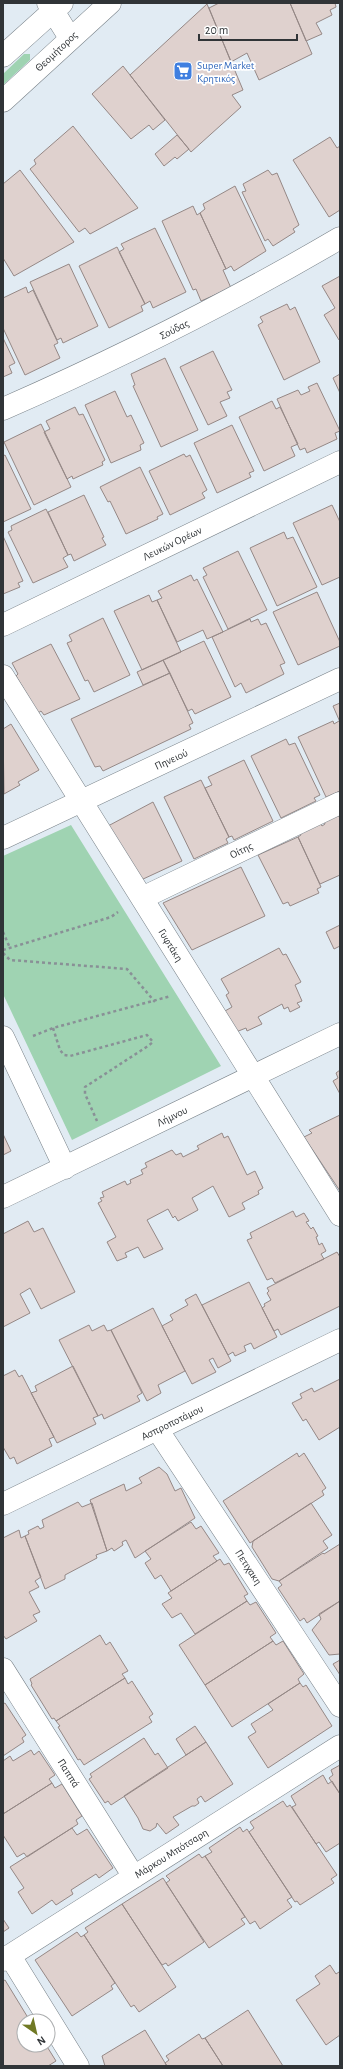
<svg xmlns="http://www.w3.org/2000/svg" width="343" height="2069" font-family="'Alegreya Sans',sans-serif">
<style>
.green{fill:#9fd3b2}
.building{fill:#dfd1ce;stroke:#958886}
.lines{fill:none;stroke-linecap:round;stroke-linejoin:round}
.minor-casing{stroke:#798289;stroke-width:23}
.tertiary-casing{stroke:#798289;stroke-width:23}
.path{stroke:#899096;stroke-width:2.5;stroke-dasharray:3 3;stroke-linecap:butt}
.minor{stroke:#fff;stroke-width:22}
.tertiary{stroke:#fff;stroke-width:22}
.labels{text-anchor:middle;stroke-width:3.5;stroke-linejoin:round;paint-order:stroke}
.street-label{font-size:11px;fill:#303437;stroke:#fff}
.shop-label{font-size:11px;fill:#366cbe;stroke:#fff;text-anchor:start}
</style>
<rect width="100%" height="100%" fill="#e1ebf3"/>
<!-- green -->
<path class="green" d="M24 54H30V60L3 85V74Z
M71 825 221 1066 72 1140 3 994V856Z"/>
<!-- building -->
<path class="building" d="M219 3H290L312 54 259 80 247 53 231 62 209 8Z
M290 3H335L336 7 330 10 332 15 316 23 322 34 306 41Z
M207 4 243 90 232 95 241 107 191 152 130 75Z
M123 66 165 120 153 130 149 125 131 139 92 94Z
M73 126 138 208 90 234 85 228 79 232 30 169 36 164 34 160Z
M177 135 189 149 177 159 175 157 164 166 155 154Z
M330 137 337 148 340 146V210L329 217 293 160Z
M20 170 74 242 14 276 3 258V184Z
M268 170 272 175 277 173 299 225 293 229 295 232 273 246 268 239 265 241 242 192 246 191 243 184Z
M235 186 266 251 234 271 231 266 226 269 200 213 205 209 203 204Z
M193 206 197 215 200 213 226 269 223 270 231 288 201 301 196 289 193 290 162 221Z
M155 228 186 292 153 308 150 301 145 304 119 252 124 249 121 244Z
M117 247 145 304 141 306 143 311 109 328 79 266Z
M69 264 98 326 63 343 61 338 57 340 30 282Z
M340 276V340H339L324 315 335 308 322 286Z
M26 287 28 293 33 290 58 343 54 345 60 358 25 375 3 328V298Z
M287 304 290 310 295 307 320 362 284 380 258 325 263 322 260 317Z
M3 338 15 363 9 366 12 373 3 377Z
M213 351 232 390 227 392 230 398 220 402 227 416 208 425 180 367Z
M165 358 198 430 161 447 133 386 135 385 131 374Z
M340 374V393L333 378Z
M317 383 340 431 335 433 337 439 307 453 305 448 300 450 277 399 298 390 301 395 310 391 308 387Z
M115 391 127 417 131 415 144 443 140 445 141 450 111 463 85 405Z
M272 401 276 409 280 407 298 444 291 447 295 456 264 471 239 417Z
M75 407 79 415 83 414 105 460 102 462 103 465 73 479 72 476 67 479 44 432 50 429 46 421Z
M41 424 71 487 34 505 4 442Z
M232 425 254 471 249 473 251 477 217 493 194 443Z
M184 454 186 457 190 455 207 490 202 493 205 498 170 515 149 471Z
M5 455 31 509 3 522V456Z
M140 467 163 514 157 517 158 519 126 534 110 501 108 502 100 487Z
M84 495 104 537 102 538 106 545 74 561 71 554 68 555 48 512Z
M332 505 340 522V577L322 585 293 523Z
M46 509 68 555 63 558 68 567 33 583 8 532 12 530 11 526Z
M284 532 287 539 293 537 317 587 277 606 250 548Z
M3 536 23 581 18 583 20 587 3 594Z
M238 551 267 610 228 629 203 577 207 575 203 568Z
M191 575 194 581 197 579 223 632 207 639 203 630 177 642 157 600 162 598 158 591Z
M317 592 340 642V646L298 665 273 612Z
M149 595 152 602 157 600 181 652 142 670 114 611Z
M103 618 130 675 94 692 88 680 85 681 67 643 72 641 69 635Z
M250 619 251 622 258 619 261 625 266 623 285 663 280 665 284 674 246 693 241 683 235 687 212 637Z
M204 641 231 697 195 714 192 709 188 711 163 660Z
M51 644 80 699 44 715 41 711 38 713 16 676 18 674 12 663Z
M163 660 170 673 143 685 137 672Z
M170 673 193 723 189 725 191 729 103 771 100 766 95 767 71 719Z
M340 703V722L333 706Z
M333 721 334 724 339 721 340 722V791L326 797 298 737Z
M11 724 39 770 18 782 20 785 4 794 3 729Z
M286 739 289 745 295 743 320 795 314 798 316 801 281 818 251 756Z
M244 760 273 821 234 840 232 836 229 837 205 788 212 785 208 777Z
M201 780 229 837 226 839 228 843 194 859 164 797Z
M153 802 182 861 141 880 108 826Z
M338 815 340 818V875L320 884 298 837 301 835 300 832 320 823 322 826 325 824 324 821Z
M298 837 321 887 317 889 319 893 290 906 288 902 283 904 258 855Z
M241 867 265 916 192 950 163 903Z
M340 925V946L334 949 326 932Z
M279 948 283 955 286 954 301 982 295 985 302 1001 297 1003 300 1007 290 1012 288 1007 284 1009 282 1004 258 1017 262 1024 247 1031 246 1028 236 1032 225 1011 232 1007 226 995 229 993 221 979Z
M340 1070V1094L333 1081 338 1078 336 1073Z
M340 1115V1191L304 1137 312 1133 309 1130Z
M222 1133 224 1138 228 1136 247 1175 255 1171 263 1188 258 1191 259 1194 242 1203 245 1209 229 1217 213 1186 192 1198 198 1210 178 1221 175 1216 173 1218 168 1209 147 1220 163 1249 144 1258 138 1247 125 1253 127 1257 117 1261 107 1242 116 1237 98 1203 102 1201 100 1198 104 1197 102 1192 125 1181 127 1185 131 1183 130 1180 143 1174 141 1170 147 1167 145 1163 172 1150 176 1155 181 1153 183 1157 199 1149 197 1146Z
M3 1134 11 1151 3 1155Z
M293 1211 296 1217 304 1213 309 1221 306 1222 311 1229 313 1227 318 1236 316 1237 319 1245 322 1243 326 1251 321 1254 324 1259 275 1283 272 1278 267 1280 247 1240 252 1238 250 1233Z
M28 1221 34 1232 43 1228 75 1292 41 1309 30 1288 20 1294 30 1313 3 1327V1234Z
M337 1252 340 1257V1306L281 1335 278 1329 274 1331 262 1308 265 1306 264 1304 271 1300 267 1293 269 1291 267 1288Z
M249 1282 277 1337 254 1349 251 1343 244 1346 246 1351 235 1356 233 1352 228 1355 202 1305Z
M196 1294 231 1361 218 1368 213 1358 209 1360 216 1372 192 1384 162 1326 173 1320 170 1315 188 1305 185 1300Z
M153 1308 185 1371 158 1385 161 1393 147 1401 111 1330Z
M89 1325 92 1331 104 1325 107 1331 111 1330 142 1393 137 1396 140 1401 104 1419 102 1414 98 1416 59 1340Z
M73 1366 98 1416 93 1418 96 1424 57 1443 31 1393 37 1391 35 1386Z
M15 1370 19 1377 22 1375 54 1437 49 1439 52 1446 17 1464 14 1457 10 1459 3 1447V1376Z
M340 1379V1427L319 1440 306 1419 303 1421 292 1403 302 1398 300 1394 312 1388 314 1392Z
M297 1453 299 1457 304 1453 326 1488 322 1491 324 1495 250 1543 223 1501Z
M159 1467 167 1474 175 1491 181 1488 195 1518 135 1558 126 1540 122 1542 123 1545 114 1551 112 1548 107 1551 90 1500 124 1484 126 1491 142 1483 139 1478Z
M78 1502 82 1507 92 1503 107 1551 96 1555 97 1558 65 1575V1579L45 1589 25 1536 29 1534 28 1531 38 1526 40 1529 44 1527 42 1520Z
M311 1503 332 1535 323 1541 328 1548 279 1581 272 1579 252 1547 253 1541Z
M191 1522 196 1529 201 1526 219 1553 213 1556 217 1561 171 1591 161 1575 155 1579 145 1563 151 1559 145 1551Z
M19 1530 21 1538 25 1536 41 1577 35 1581 39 1587 29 1592 40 1612 33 1615 37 1621 6 1639 3 1635V1538Z
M340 1544V1601L307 1623 304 1618 300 1621 278 1588 282 1585 279 1581 323 1553 324 1554Z
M220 1559 224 1565 229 1563 248 1594 244 1596 247 1601 195 1634 181 1613 172 1618 162 1604 172 1598 168 1593Z
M247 1601 250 1605 256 1602 276 1633 270 1637 273 1641 205 1685 179 1645Z
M340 1601V1654L329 1655 312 1630 321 1619 319 1614Z
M100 1635 106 1645 110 1642 128 1671 122 1674 125 1678 56 1721 54 1718 52 1719 31 1685 32 1684 30 1679Z
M273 1641 276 1645 283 1641 304 1674 298 1679 300 1683 232 1727 205 1685Z
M340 1660V1675L333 1664Z
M125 1678 128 1684 132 1681 153 1714 149 1717 152 1722 84 1765 80 1759 78 1760 58 1727 60 1726 56 1721Z
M300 1683 303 1687 306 1685 332 1726 268 1768 248 1737 256 1732 251 1724 273 1710 268 1704Z
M5 1703 26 1735 22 1738 24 1742 3 1756V1704Z
M195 1726 206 1742 186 1755 176 1739Z
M144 1738 155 1755 158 1753 168 1768 111 1805 108 1801 105 1803 89 1779 92 1777 90 1774Z
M206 1742 233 1784 205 1802 201 1796 197 1799 199 1803 195 1806H192L173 1817 179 1825 166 1834 157 1823 156 1827 150 1831 143 1829 138 1818 124 1796Z
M31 1750 34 1755 39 1751 55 1775 49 1779 52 1783 3 1814V1761L10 1756 13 1761Z
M340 1765V1794L329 1778 333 1775 331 1770Z
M323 1775 328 1784 332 1781 340 1794V1843L326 1852 319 1842 316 1844 292 1807 296 1805 291 1796Z
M52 1783 55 1788 62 1784 82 1816 76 1820 78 1824 27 1857 24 1853 17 1857 3 1835V1814Z
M283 1801 287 1807 290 1805 337 1875 331 1879 334 1883 300 1905 297 1901 295 1902 249 1832 254 1828 250 1822Z
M240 1827 243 1832 247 1829 292 1897 287 1900 292 1907 260 1929 255 1921 250 1924 205 1856 212 1852 209 1848Z
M72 1828 77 1835 87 1829 113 1868 99 1878 96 1874 71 1890 73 1894 56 1905 52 1900 32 1914 18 1892 24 1888 10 1867Z
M199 1854 202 1858 205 1856 245 1917 241 1919 245 1924 209 1948 166 1883 170 1880 166 1876Z
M163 1878 204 1942 168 1966 166 1963 162 1965 122 1904Z
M122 1904 176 1987 139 2012 134 2005 131 2007 84 1935 88 1932 85 1928Z
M3 1919 9 1928 3 1932Z
M77 1932 81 1937 84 1935 115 1983 111 1986 113 1989 72 2016 35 1960Z
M330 1965 336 1974 339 1972 340 1974V2035L326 2045 296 2000 320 1984 315 1976Z
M5 1980 30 2021H24V2045H46L56 2061 48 2066H3V1981Z
M248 2010 283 2066H223L205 2038Z
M145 2030 167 2066H105L102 2056Z
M199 2034 202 2039 205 2038 223 2066H167L165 2063 169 2060 166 2056Z"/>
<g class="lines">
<defs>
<path id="minor" d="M48 3 70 38
M3 409C119 358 231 302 340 238
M3 625 340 462
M3 676 340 1215
M3 838 340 679
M142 898 340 803
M3 1037 65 1168
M3 1197 340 1034
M157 1429 340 1706
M3 1504 340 1340
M3 1669 134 1877
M10 1956 78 2066
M3 1960 340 1746"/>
<path id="tertiary" d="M3 56 62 3
M3 101 110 3"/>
</defs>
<!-- minor casing -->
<use href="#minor" class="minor-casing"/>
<!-- tertiary casing -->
<use href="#tertiary" class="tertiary-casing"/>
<!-- path -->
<path class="path" d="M3 932 10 948
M3 950 111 917 118 912
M3 953 10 960 127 969 155 1002
M53 1028 60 1050 64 1055 70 1056 147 1035 153 1042 148 1046 85 1087V1094L97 1121
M33 1036 53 1028 171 996"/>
<!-- minor -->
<use href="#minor" class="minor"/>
<!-- tertiary -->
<use href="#tertiary" class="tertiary"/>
</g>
<!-- icons -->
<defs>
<symbol id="supermarket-square" viewBox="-11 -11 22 22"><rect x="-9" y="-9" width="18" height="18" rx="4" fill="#3f7fe0" stroke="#fff"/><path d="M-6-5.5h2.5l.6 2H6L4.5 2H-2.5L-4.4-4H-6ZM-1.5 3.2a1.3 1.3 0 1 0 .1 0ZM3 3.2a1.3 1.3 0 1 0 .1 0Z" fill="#fff"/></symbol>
</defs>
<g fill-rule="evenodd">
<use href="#supermarket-square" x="172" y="60" width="22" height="22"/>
</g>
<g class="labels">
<!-- street labels -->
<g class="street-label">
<text transform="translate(56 51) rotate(-43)" y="4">Θεομήτορος</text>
<text transform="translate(174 329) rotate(-27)" y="4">Σούδας</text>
<text transform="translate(172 543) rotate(-26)" y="4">Λευκών Ορέων</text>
<text transform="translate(171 759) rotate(-25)" y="4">Πηνειού</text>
<text transform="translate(241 850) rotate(-26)" y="4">Οίτης</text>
<text transform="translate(171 945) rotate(58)" y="4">Γυφτάκη</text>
<text transform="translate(172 1116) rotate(-26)" y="4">Λήμνου</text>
<text transform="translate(172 1422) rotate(-26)" y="4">Ασπροποτάμου</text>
<text transform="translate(249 1567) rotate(57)" y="4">Πετιχακη</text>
<text transform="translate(69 1773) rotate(58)" y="4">Παππά</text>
<text transform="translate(171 1853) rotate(-32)" y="4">Μάρκου Μπότσαρη</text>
</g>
<!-- shop labels -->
<g class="shop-label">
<text x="197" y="69">Super Market<tspan x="197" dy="13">Κρητικός</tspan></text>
</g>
</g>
<!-- border -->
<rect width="343" height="2069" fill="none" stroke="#303437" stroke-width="8"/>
<!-- north arrow -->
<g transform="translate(36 2033) rotate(146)"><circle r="19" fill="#ffffff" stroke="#acaeaf"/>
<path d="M0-3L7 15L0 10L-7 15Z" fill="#707924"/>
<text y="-6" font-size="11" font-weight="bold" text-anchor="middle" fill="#303437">N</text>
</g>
<!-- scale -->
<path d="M199 34v6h98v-6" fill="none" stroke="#303437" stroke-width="2"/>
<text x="205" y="34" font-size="12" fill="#303437" stroke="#ffffff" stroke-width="3" paint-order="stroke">20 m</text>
</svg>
